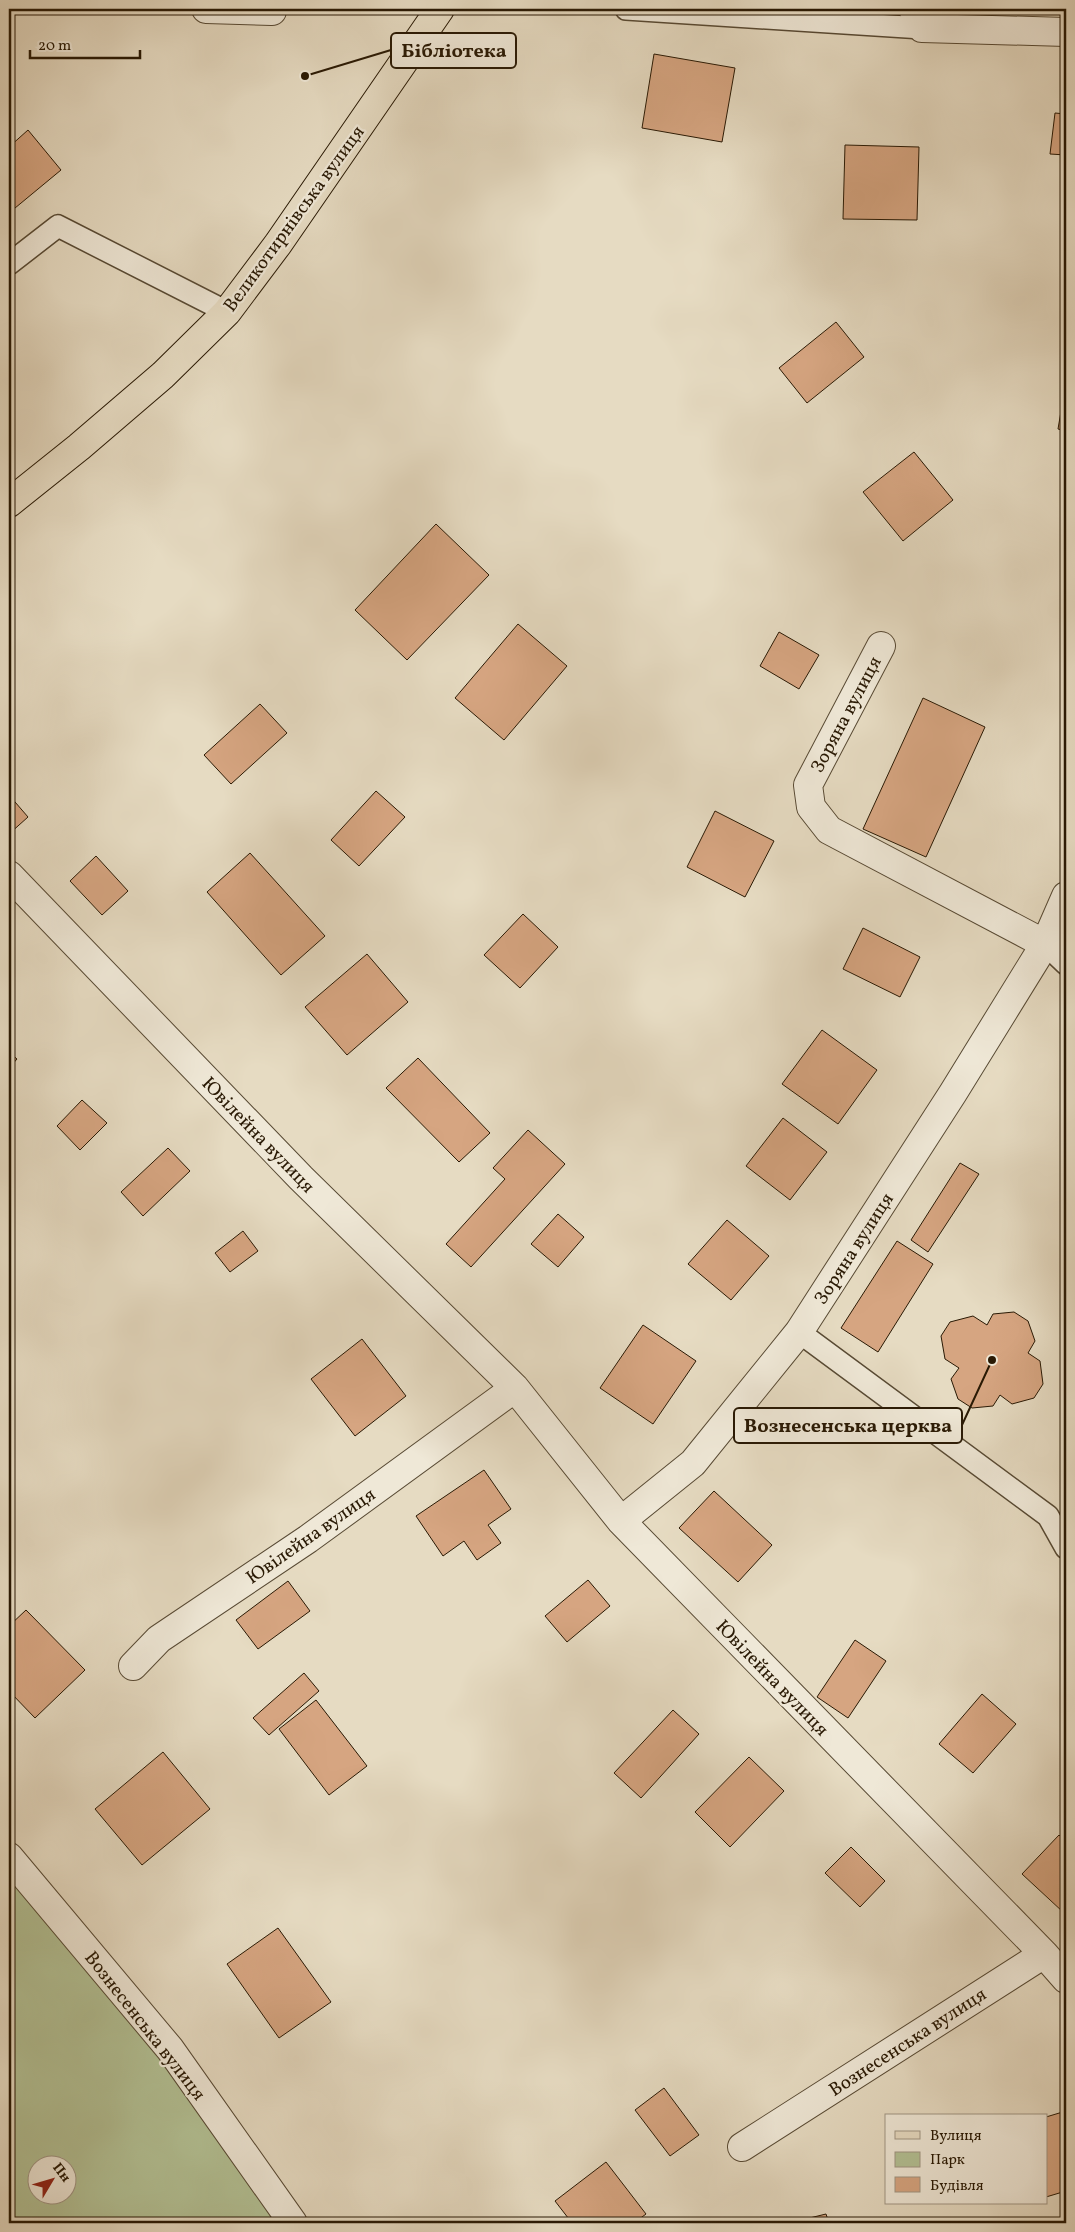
<svg xmlns="http://www.w3.org/2000/svg" width="1075" height="2232" font-family="Vollkorn,serif">
<style>
.green{fill:#b3c195;stroke:#6e6d4c;fill-rule:evenodd}
.building{fill:#d6a581;stroke:#291904}
.lines{fill:none;stroke-linecap:round;stroke-linejoin:round}
.service-casing{stroke:#584a34;stroke-width:24}
.minor-casing{stroke:#584a34;stroke-width:30}
.primary-casing{stroke:#291904;stroke-width:30}
.service{stroke:#efe8d7;stroke-width:21}
.minor{stroke:#efe8d7;stroke-width:28}
.primary{stroke:#e6dbc2;stroke-width:28}
.labels{text-anchor:middle;stroke-width:4.5;stroke-linejoin:round;paint-order:stroke}
.street-label{font-size:19px;fill:#291904;stroke:#efe8d7}
.leader{fill:none;stroke:#291904;stroke-width:2}
.callout-dot{fill:#291904;stroke:#efe8d7;stroke-width:2}
.callout{fill:#efe8d7;stroke:#291904;stroke-width:2}
.callout-label{font-size:20px;text-anchor:middle;font-weight:bold;fill:#291904}
</style>
<rect width="100%" height="100%" fill="#e6dbc2"/>
<filter id="stains"><feTurbulence type="fractalNoise" baseFrequency=".004" numOctaves="4"/><feColorMatrix values="0 0 0 0 .2 0 0 0 0 .09 0 0 0 0 .02 0 0 0 .5 -.17"/></filter>
<radialGradient id="worn" r=".72"><stop offset=".6" stop-color="#630" stop-opacity="0"/><stop offset="1" stop-color="#630" stop-opacity=".3"/></radialGradient>
<!-- green -->
<path class="green" d="M9 1872 217 2128 287 2223H9ZM38 2164H68V2194H38Z"/>
<!-- building -->
<path class="building" d="M654 54 735 68 722 142 642 128Z
M1055 113 1066 114V155L1050 154Z
M28 130 61 170 9 213V147Z
M845 145 919 147 917 220 843 219Z
M836 322 864 357 807 403 779 368Z
M1066 382V431L1058 429Z
M914 452 953 500 903 541 863 492Z
M1066 519V532L1062 530Z
M436 524 489 575 407 660 355 610Z
M518 624 567 666 504 740 455 698Z
M779 632 819 655 799 689 760 666Z
M923 698 985 727 926 857 863 829Z
M260 704 287 733 231 784 204 755Z
M376 791 405 817 359 866 331 840Z
M9 795 28 817 9 834Z
M715 811 774 841 745 897 687 867Z
M250 853 325 936 281 975 207 892Z
M96 856 128 891 102 915 70 881Z
M523 914 558 947 520 988 484 955Z
M863 928 920 957 900 997 843 969Z
M367 954 408 1002 347 1055 305 1007Z
M822 1030 877 1070 838 1124 782 1084Z
M9 1052 17 1059 9 1068Z
M418 1058 490 1133 459 1162 386 1088Z
M82 1100 107 1123 80 1150 57 1126Z
M783 1118 827 1152 790 1200 746 1166Z
M528 1130 565 1164 471 1267 446 1244 505 1179 493 1168Z
M168 1148 190 1171 143 1216 121 1192Z
M960 1163 979 1174 928 1252 911 1240Z
M558 1214 584 1237 558 1267 531 1244Z
M727 1220 769 1256 731 1300 688 1264Z
M243 1231 258 1251 230 1272 215 1253Z
M897 1241 933 1264 878 1352 841 1328Z
M1014 1312 1028 1321 1035 1341 1028 1353 1040 1361 1043 1384 1034 1398 1012 1404 1000 1395 993 1406 972 1408 958 1399 951 1379 959 1368 945 1359 941 1336 950 1322 973 1316 987 1325 993 1314Z
M643 1325 696 1361 653 1424 600 1388Z
M362 1339 406 1396 355 1436 311 1379Z
M484 1470 511 1509 488 1525 501 1543 477 1560 464 1541 443 1556 416 1516Z
M714 1491 772 1545 738 1582 679 1528Z
M588 1580 610 1606 567 1642 545 1616Z
M288 1581 310 1611 258 1649 236 1620Z
M26 1610 85 1670 35 1718 9 1691V1626Z
M855 1640 886 1661 848 1718 817 1697Z
M304 1673 319 1691 269 1735 253 1718Z
M982 1694 1016 1724 973 1773 939 1744Z
M316 1700 367 1766 329 1795 279 1729Z
M673 1710 699 1734 641 1798 614 1773Z
M163 1752 210 1809 142 1865 95 1809Z
M749 1757 784 1791 730 1847 695 1812Z
M1059 1835 1066 1842V1908L1063 1912 1022 1874Z
M851 1847 885 1881 860 1907 825 1873Z
M278 1928 331 2002 279 2038 227 1964Z
M664 2088 699 2135 670 2156 635 2110Z
M1066 2111V2191L1046 2197V2117Z
M606 2162 646 2214 634 2223H572L555 2201Z
M826 2214 829 2223H789Z"/>
<g class="lines">
<defs>
<path id="service" d="M626 9 922 28
M9 264 58 226 227 312
M1045 944 1066 964
M799 1332 1048 1516 1066 1548"/>
<path id="minor" d="M206 9 272 11
M913 9 922 28 1066 32
M881 646 808 785 811 807 829 830 1045 944
M9 875 301 1178 515 1388 621 1521 1044 1954
M621 1521 693 1463 799 1332 953 1093 1045 944 1066 896
M133 1666 159 1639 308 1539 515 1388
M9 1857 170 2049 293 2223
M742 2147 1044 1954 1066 1979"/>
<path id="primary" d="M9 503 79 447 163 375 227 312 278 244 440 9"/>
</defs>
<!-- service casing -->
<use href="#service" class="service-casing"/>
<!-- minor casing -->
<use href="#minor" class="minor-casing"/>
<!-- primary casing -->
<use href="#primary" class="primary-casing"/>
<!-- service -->
<use href="#service" class="service"/>
<!-- minor -->
<use href="#minor" class="minor"/>
<!-- primary -->
<use href="#primary" class="primary"/>
</g>
<g class="labels">
<!-- street labels -->
<g class="street-label">
<text transform="translate(293 218) rotate(-54)" y="7">Великотирнівська вулиця</text>
<text transform="translate(845 714) rotate(-62)" y="7">Зоряна вулиця</text>
<text transform="translate(259 1134) rotate(46)" y="7">Ювілейна вулиця</text>
<text transform="translate(853 1248) rotate(-57)" y="7">Зоряна вулиця</text>
<text transform="translate(310 1535) rotate(-35)" y="7">Ювілейна вулиця</text>
<text transform="translate(773 1677) rotate(46)" y="7">Ювілейна вулиця</text>
<text transform="translate(146 2025) rotate(52)" y="7">Вознесенська вулиця</text>
<text transform="translate(907 2041) rotate(-33)" y="7">Вознесенська вулиця</text>
</g>
</g>
<!-- callouts -->
<path class="leader" d="M305 76L391 50M992 1360L962 1425"/>
<g class="callout-dot">
<circle cx="305" cy="76" r="5"/>
<circle cx="992" cy="1360" r="5"/>
</g>
<g class="callout">
<rect x="391" y="33" width="125" height="35" rx="5"/>
<rect x="734" y="1408" width="228" height="35" rx="5"/>
</g>
<g class="callout-label">
<text x="454" y="57">Бібліотека</text>
<text x="848" y="1432">Вознесенська церква</text>
</g>
<!-- margin -->
<rect width="1075" height="2232" fill="none" stroke="#e6dbc2" stroke-width="30"/>
<rect x="10" y="10" width="1055" height="2212" fill="none" stroke="#291904" stroke-width="2.5"/>
<rect x="15" y="15" width="1045" height="2202" fill="none" stroke="#291904"/>
<!-- legend -->
<rect x="885" y="2114" width="162" height="90" fill="#efe8d7" stroke="#a09583"/>
<rect x="895" y="2131" width="25" height="8" fill="#e6dbc2" stroke="#a09583"/>
<text x="930" y="2140" font-size="15" fill="#291904">Вулиця</text>
<rect x="895" y="2152" width="25" height="15" fill="#b3c195" stroke="#a09583"/>
<text x="930" y="2164" font-size="15" fill="#291904">Парк</text>
<rect x="895" y="2177" width="25" height="15" fill="#d6a581" stroke="#a09583"/>
<text x="930" y="2190" font-size="15" fill="#291904">Будівля</text>
<!-- north arrow -->
<g transform="translate(52 2180) rotate(52)"><circle r="24" fill="#efe8d7" stroke="#a09583"/>
<path d="M0-4L9 19L0 12L-9 19Z" fill="#8f2418"/>
<text y="-8" font-size="14" font-weight="bold" text-anchor="middle" fill="#291904">Пн</text>
</g>
<!-- scale -->
<path d="M30 50v8h110v-8" fill="none" stroke="#291904" stroke-width="2.5"/>
<text x="38" y="50" font-size="15" fill="#291904" stroke="#efe8d7" stroke-width="4" paint-order="stroke">20 m</text>
<rect width="100%" height="100%" filter="url(#stains)"/>
<rect width="100%" height="100%" fill="url(#worn)"/>
</svg>
